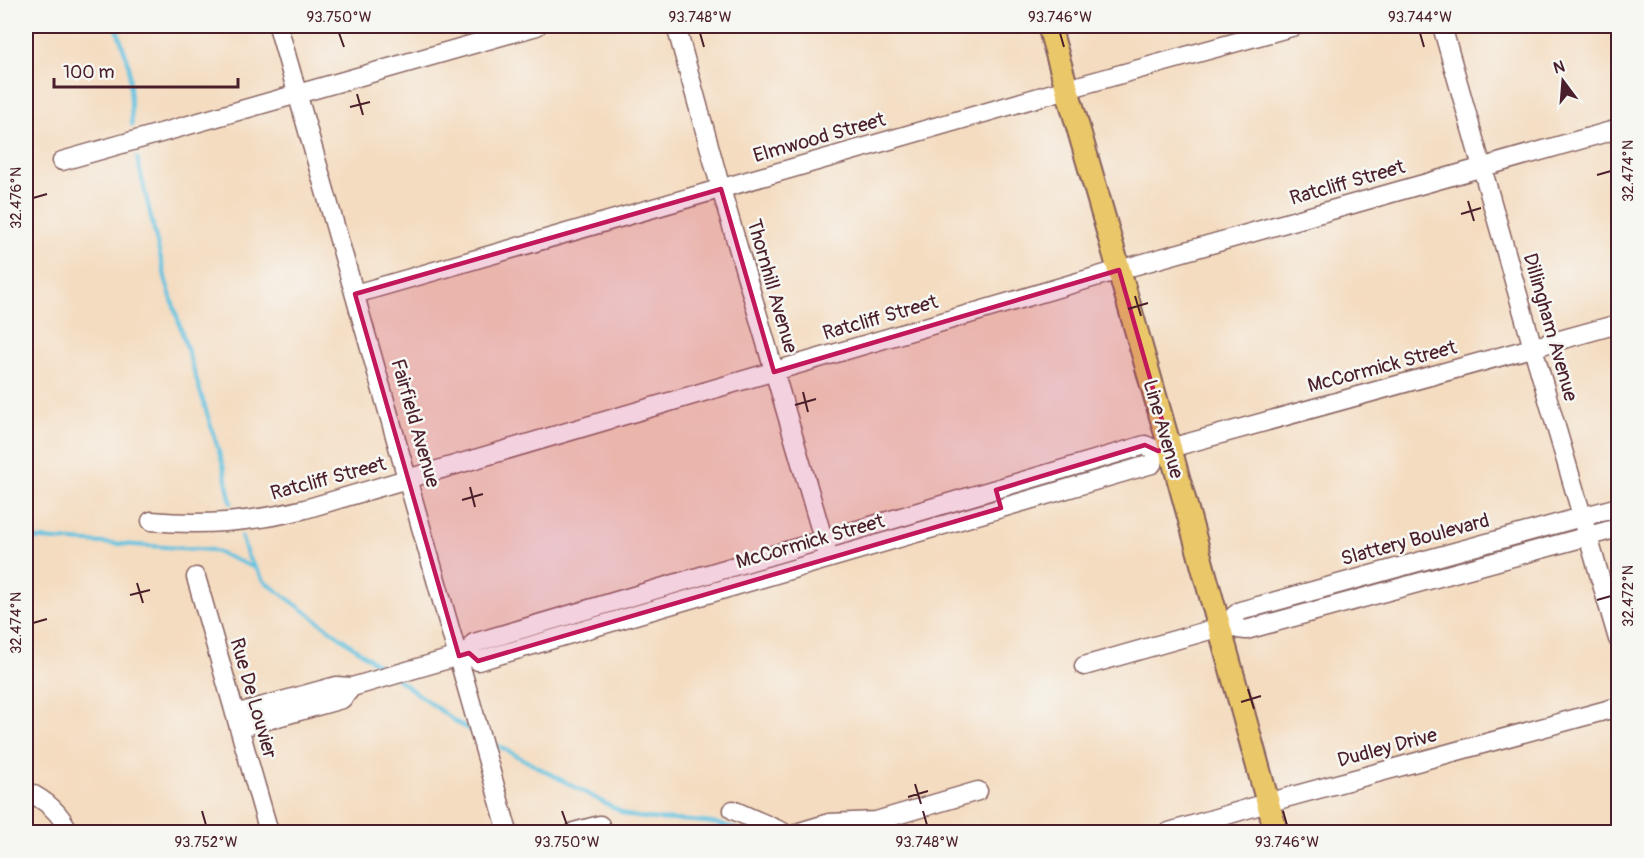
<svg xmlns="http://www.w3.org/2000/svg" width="1644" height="858" font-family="Pangolin,sans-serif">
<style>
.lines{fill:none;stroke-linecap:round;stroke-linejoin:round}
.stream{stroke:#62c2e0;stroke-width:4}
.minor-casing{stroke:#86615f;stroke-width:21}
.major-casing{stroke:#86615f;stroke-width:26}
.minor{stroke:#fff;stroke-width:18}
.major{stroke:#eac769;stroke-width:22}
.marked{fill:#c2185b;fill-opacity:0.2;stroke:#c2185b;stroke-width:4.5;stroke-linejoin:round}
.ticks{fill:none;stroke:#4a1f2b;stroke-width:2}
.labels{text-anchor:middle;stroke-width:5;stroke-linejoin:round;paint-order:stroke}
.street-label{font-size:20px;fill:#4a1f2b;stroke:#f6f6f2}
.neatline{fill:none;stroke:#4a1f2b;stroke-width:2}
.ticks-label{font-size:15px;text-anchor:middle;fill:#4a1f2b}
</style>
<rect width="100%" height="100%" fill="#f6f6f2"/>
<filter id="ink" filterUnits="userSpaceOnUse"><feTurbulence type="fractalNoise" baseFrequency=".0167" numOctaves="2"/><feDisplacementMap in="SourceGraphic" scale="12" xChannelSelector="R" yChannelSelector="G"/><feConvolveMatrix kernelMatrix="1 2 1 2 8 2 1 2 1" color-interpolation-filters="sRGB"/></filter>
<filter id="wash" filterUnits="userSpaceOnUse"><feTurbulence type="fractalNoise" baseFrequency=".008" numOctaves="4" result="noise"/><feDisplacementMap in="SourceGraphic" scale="24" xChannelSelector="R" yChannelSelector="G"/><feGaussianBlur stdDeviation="1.35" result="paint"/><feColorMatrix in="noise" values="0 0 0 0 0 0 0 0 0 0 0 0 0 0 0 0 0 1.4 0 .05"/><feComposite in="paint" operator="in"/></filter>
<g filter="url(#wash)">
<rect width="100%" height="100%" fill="#f4dcc0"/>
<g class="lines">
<!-- stream -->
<path class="stream" d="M116 26 129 65 132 125
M137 158 166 281 223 465 231 503
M241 536 248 557 264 581 386 671
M26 538 212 550 255 568
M397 679 459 724 472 731
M489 741 627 815C665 824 706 815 741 832"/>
</g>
</g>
<g filter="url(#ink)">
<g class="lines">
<defs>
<path id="minor" d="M278 26 508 832
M676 26 721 189 827 552
M1442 26 1533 348 1618 639
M62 161 537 26
M355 294 1067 89 1295 26
M151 521C204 526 254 522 305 509L1119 270 1618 129
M196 577 269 832
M1231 624 1234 616 1240 611 1618 507
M1231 624 1238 629 1246 630 1618 528
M469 653 478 661 1152 464 1158 451
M1084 666 1231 624
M235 714 336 686 352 687 459 656 469 653 474 643 1145 445 1158 451 1170 448 1618 324
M239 728 342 699 352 687
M26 791C46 800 60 812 69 832
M733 810 783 832
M574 832 600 825
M799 832 829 823 876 821 978 791
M1169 832 1267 803 1618 707"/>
<path id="major" d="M1049 26 1170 448 1276 832"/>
</defs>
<!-- minor casing -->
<use href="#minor" class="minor-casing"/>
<!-- major casing -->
<use href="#major" class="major-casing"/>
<!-- minor -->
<use href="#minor" class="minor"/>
<!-- major -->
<use href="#major" class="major"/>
</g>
</g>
<!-- marked area -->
<path class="marked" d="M721 189 774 372 1119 270 1170 448 1158 451 1145 445 996 490 1001 508 478 661 469 653 459 656 355 294Z"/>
<!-- ticks -->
<path class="ticks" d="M339 33 344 47M700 33 704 47M1060 33 1064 47M1420 33 1424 47M357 94 363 115M350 107 370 102M1597 175 1611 171M33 198 47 194M1468 201 1474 221M1461 214 1481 208M1135 296 1141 316M1128 309 1148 303M803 392 808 412M795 405 816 399M470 487 475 507M462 500 483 494M137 583 143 603M130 595 150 590M1597 600 1611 596M33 623 47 619M1248 689 1254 709M1241 702 1261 696M915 784 921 804M908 797 928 791M202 811 206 825M562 811 567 825M923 811 927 825M1283 811 1287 825"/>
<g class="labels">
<!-- street labels -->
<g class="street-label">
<text transform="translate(819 137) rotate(-16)" y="7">Elmwood Street</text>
<text transform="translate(1347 182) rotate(-16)" y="7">Ratcliff Street</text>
<text transform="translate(773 286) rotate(74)" y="7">Thornhill Avenue</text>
<text transform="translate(880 317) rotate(-16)" y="7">Ratcliff Street</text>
<text transform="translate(1551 327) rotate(74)" y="7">Dillingham Avenue</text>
<text transform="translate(1382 366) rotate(-15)" y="7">McCormick Street</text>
<text transform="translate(416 423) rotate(74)" y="7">Fairfield Avenue</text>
<text transform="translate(1164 429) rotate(74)" y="7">Line Avenue</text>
<text transform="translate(328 478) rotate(-15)" y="7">Ratcliff Street</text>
<text transform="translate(1415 539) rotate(-15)" y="7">Slattery Boulevard</text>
<text transform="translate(810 541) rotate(-16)" y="7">McCormick Street</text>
<text transform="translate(254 698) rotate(74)" y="7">Rue De Louvier</text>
<text transform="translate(1387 747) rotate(-15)" y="7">Dudley Drive</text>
</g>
</g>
<!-- margin -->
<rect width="1644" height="858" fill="none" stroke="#f6f6f2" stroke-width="66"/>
<!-- north arrow -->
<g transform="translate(1563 81) rotate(344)" stroke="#f6f6f2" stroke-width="4.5" paint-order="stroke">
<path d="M0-4.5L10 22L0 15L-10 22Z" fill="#4a1f2b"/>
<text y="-9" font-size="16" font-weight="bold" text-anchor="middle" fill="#4a1f2b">N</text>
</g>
<!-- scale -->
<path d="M54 78v9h184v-9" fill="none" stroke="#4a1f2b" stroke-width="3"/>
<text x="63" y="78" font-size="18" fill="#4a1f2b" stroke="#f6f6f2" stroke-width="4.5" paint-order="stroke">100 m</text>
<rect x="33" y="33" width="1578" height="792" class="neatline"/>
<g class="ticks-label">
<text x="339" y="22">93.750°W</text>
<text x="700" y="22">93.748°W</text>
<text x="1060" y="22">93.746°W</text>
<text x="1420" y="22">93.744°W</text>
<text transform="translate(1628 171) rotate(-90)" y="5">32.474°N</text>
<text transform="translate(16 198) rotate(-90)" y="5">32.476°N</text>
<text transform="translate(1628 596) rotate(-90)" y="5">32.472°N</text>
<text transform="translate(16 623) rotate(-90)" y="5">32.474°N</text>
<text x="206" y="847">93.752°W</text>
<text x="567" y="847">93.750°W</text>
<text x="927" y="847">93.748°W</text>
<text x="1287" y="847">93.746°W</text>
</g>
</svg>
